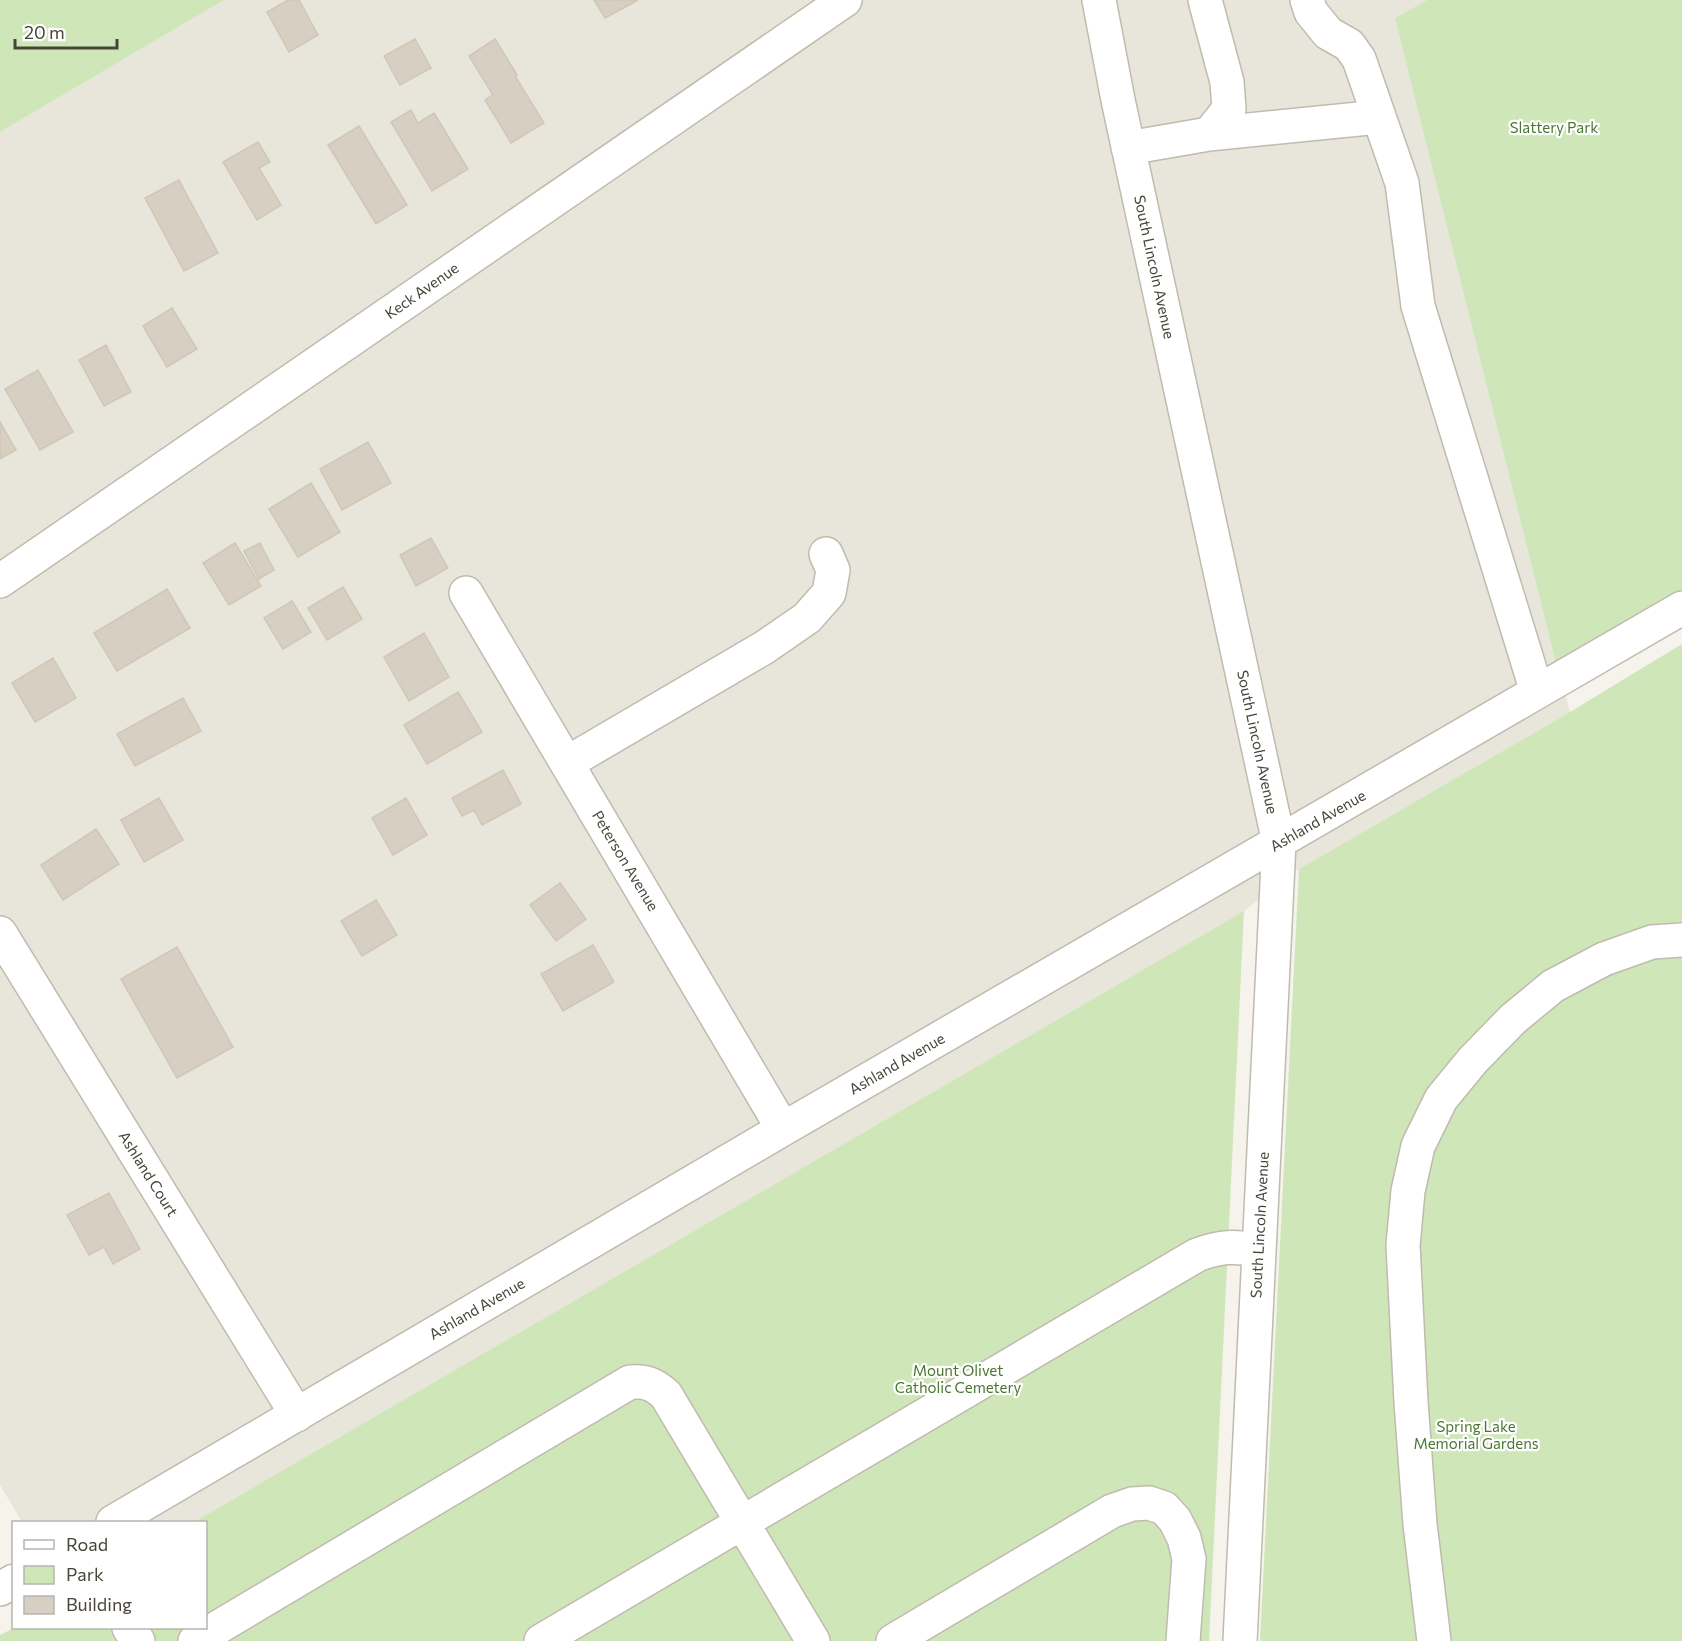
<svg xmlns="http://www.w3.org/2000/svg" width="1682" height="1641" font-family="Commissioner,sans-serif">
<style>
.residential{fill:#e8e5da}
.green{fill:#cfe6b8}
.building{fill:#d6cfc2;stroke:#d0c7b6;stroke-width:1.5}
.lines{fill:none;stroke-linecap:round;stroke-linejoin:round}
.minor-casing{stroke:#c0bbaf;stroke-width:36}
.minor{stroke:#fff;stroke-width:33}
.labels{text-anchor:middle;stroke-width:4.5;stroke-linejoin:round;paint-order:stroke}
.park-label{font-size:15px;fill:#487830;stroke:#fff}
.street-label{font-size:15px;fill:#49443a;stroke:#fff}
</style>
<rect width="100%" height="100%" fill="#f5f3ec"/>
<!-- residential -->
<path class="residential" d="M224 0H1427L1395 18 1570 712 1299 869 1244 911 194 1522H22L0 1485V132Z"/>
<!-- green -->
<path class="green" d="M0 0H224L0 132Z
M1427 0H1682V605L1560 679 1395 18Z
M1682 644V1641H1260L1299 869 1570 712Z
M1244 911 1209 1641H0V1635L14 1628H206V1522H194Z"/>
<!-- building -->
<path class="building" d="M288 0H299L318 35 289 52 267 12Z
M594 0H638L605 18Z
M415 39 431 68 400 85 384 56Z
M495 39 517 75 515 76 544 123 511 143 485 100 493 95 469 56Z
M411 110 418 123 434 113 468 169 432 191 391 122Z
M359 126 407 205 376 224 328 145Z
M258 142 270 162 259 168 281 205 257 220 223 162Z
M179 180 218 253 184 271 145 198Z
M172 308 197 349 167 367 143 326Z
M106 345 131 392 104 406 79 360Z
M38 370 73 432 40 450 5 389Z
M0 422 16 450 0 459Z
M368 442 391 483 342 510 320 469Z
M311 483 340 532 298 557 269 509Z
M431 538 448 568 416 586 400 555Z
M235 543 261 586 229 605 203 563Z
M260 543 274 570 259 579 244 551Z
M343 587 362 619 327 640 308 608Z
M167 589 190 628 117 671 94 633Z
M292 601 311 632 283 649 264 618Z
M424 633 449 677 409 701 384 657Z
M53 658 76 698 35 722 12 683Z
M458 692 482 732 427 764 404 725Z
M183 698 201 731 135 766 117 734Z
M503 770 521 804 482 825 474 810 462 816 452 798Z
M159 798 183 840 144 862 121 820Z
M406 798 427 835 393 855 372 818Z
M96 829 119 864 63 900 41 865Z
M560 883 586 919 556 941 530 905Z
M376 900 397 935 362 956 341 921Z
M593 945 614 982 563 1011 541 974Z
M177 947 233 1047 177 1078 121 979Z
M109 1193 140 1249 113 1264 104 1247 89 1255 67 1215Z"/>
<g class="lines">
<defs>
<path id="minor" d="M1099 0 1118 100 1279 843 1240 1641
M1307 0 1311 12 1328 33 1349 45 1359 59 1402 183 1418 306 1537 692
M1209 134 1379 117
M1128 148 1209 134 1229 109 1227 82 1205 0
M0 581 845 0
M466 593 783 1129
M567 763 765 647 807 618 829 593 833 570 826 554
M0 933 297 1415
M113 1522 783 1129 1682 608
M0 1589 14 1581
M129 1628 138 1641
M195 1641 630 1382C646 1381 654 1384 666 1395L813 1641
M541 1641 1197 1255C1220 1246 1234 1246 1259 1250
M893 1641 1112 1511 1132 1504 1149 1503 1164 1508 1175 1520 1184 1538 1189 1559 1183 1641
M1434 1641 1420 1524 1411 1402 1403 1245 1408 1191 1418 1146 1441 1099 1473 1060 1513 1019 1553 986 1604 959 1652 942 1682 940"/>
</defs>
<!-- minor casing -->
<use href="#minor" class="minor-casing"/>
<!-- minor -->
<use href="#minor" class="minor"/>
</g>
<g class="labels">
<!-- park labels -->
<g class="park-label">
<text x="1554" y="133">Slattery Park</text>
<text x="958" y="1376">Mount Olivet<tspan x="958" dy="17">Catholic Cemetery</tspan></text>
<text x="1476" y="1432">Spring Lake<tspan x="1476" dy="17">Memorial Gardens</tspan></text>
</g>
<!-- street labels -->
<g class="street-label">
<text transform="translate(1154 267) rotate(78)" y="5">South Lincoln Avenue</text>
<text transform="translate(422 291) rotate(-35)" y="5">Keck Avenue</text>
<text transform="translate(1257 742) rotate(78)" y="5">South Lincoln Avenue</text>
<text transform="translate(1318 821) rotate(-30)" y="5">Ashland Avenue</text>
<text transform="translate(625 861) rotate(59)" y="5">Peterson Avenue</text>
<text transform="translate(897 1064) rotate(-30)" y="5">Ashland Avenue</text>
<text transform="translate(148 1174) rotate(58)" y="5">Ashland Court</text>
<text transform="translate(1260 1225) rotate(-87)" y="5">South Lincoln Avenue</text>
<text transform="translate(477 1309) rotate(-30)" y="5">Ashland Avenue</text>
</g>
</g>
<!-- legend -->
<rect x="12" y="1521" width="195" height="108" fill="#ffffff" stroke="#b6b4b0" stroke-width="1.5"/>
<rect x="24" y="1540" width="30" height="9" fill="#ffffff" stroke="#b6b4b0" stroke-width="1.5"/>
<text x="66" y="1551" font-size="18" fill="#49443a">Road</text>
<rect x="24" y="1566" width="30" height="18" fill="#cfe6b8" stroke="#b6b4b0" stroke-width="1.5"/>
<text x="66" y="1581" font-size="18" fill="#49443a">Park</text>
<rect x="24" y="1596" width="30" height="18" fill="#d6cfc2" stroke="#b6b4b0" stroke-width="1.5"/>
<text x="66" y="1611" font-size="18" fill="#49443a">Building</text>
<!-- scale -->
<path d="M15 39v9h102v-9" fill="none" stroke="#49443a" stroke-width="3"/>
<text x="24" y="39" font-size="18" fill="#49443a" stroke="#ffffff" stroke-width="4.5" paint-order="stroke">20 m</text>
</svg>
